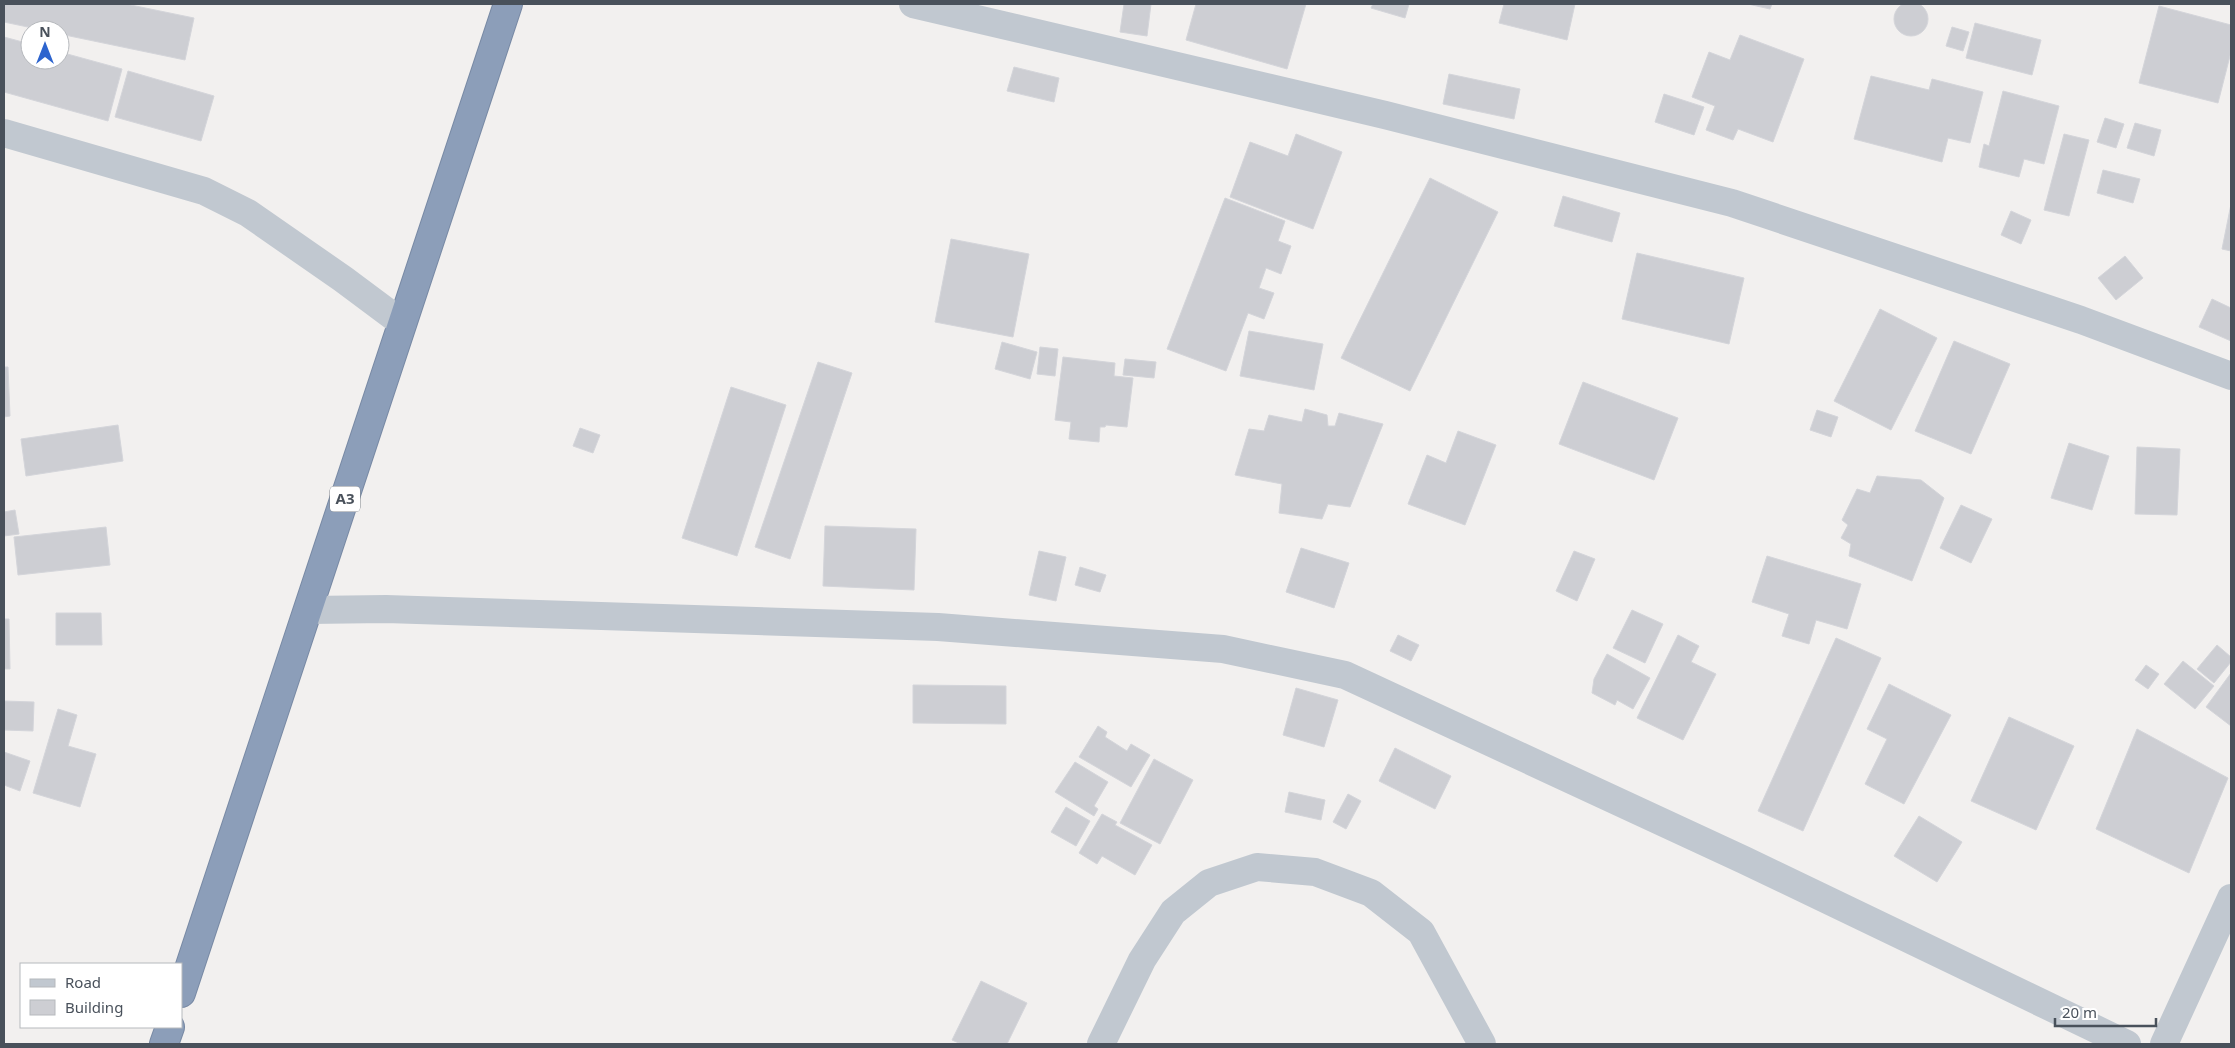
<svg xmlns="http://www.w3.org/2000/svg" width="2235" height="1048" font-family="'Noto Sans',sans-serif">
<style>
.building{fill:#cdced3;stroke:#d4d5da}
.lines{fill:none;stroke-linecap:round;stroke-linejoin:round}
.highway-casing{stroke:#7889a4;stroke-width:30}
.minor{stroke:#c1c8d0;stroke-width:28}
.highway{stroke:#8c9eb9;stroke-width:28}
.labels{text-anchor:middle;stroke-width:4.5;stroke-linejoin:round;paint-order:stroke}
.shield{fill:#fff;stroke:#80858c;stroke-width:1}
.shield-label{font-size:15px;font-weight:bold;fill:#49515b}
</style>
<rect width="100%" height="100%" fill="#f2f0ef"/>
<!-- building -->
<path class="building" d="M1894 19a17 17 0 1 1 34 0a17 17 0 1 1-34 0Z
M4 4H126L194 18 185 60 60 34V30H42L4 22Z
M1124 4H1151L1147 36 1120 32Z
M1196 4H1306L1287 69 1186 40Z
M1373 4H1409L1405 18 1371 8Z
M1504 4H1575L1567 40 1499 23Z
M1748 4H1772L1770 9Z
M2159 6 2231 25V52L2218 103 2139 83Z
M1975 23 2041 40 2032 75 1966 58Z
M1952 27 1969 32 1963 51 1946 46Z
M1740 35 1804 59 1773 142 1738 129 1733 140 1706 130 1715 106 1692 97 1709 52 1730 60Z
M4 37 30 44V60H60V52L122 69 108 121 4 92Z
M1014 67 1059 78 1054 102 1007 91Z
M128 71 214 96 201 141 115 117Z
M1449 74 1520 89 1514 119 1443 104Z
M1871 76 1929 90 1932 79 1983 92 1970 143 1948 138 1942 162 1854 139Z
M2003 91 2059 106 2044 164 2024 159 2019 177 1979 167 1984 144 1989 146Z
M1664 94 1704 107 1694 135 1655 122Z
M2105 118 2124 124 2116 148 2097 142Z
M2135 123 2161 130 2154 156 2127 148Z
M1296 134 1342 152 1313 229 1230 197 1250 142 1288 156Z
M2064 134 2089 140 2069 216 2044 210Z
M2103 170 2140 179 2133 203 2097 193Z
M1430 178 1498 212 1410 391 1341 358Z
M1563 196 1620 213 1612 242 1554 226Z
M1225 198 1285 221 1278 241 1291 246 1281 274 1266 268 1259 288 1274 293 1264 319 1248 313 1226 371 1167 349Z
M2231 204V251L2222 249Z
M2011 211 2031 220 2021 244 2001 235Z
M951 239 1029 254 1013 337 935 322Z
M1637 253 1744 278 1729 344 1622 319Z
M2125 256 2143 278 2116 300 2098 278Z
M2212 299 2231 308V341L2199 327Z
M1880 309 1937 338 1891 430 1834 401Z
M1249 331 1323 344 1314 390 1240 376Z
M1954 341 2010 364 1971 454 1915 431Z
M1002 342 1037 352 1030 379 995 369Z
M1040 347 1058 349 1055 376 1037 374Z
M1063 357 1115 363 1114 376 1133 378 1127 427 1106 425 1105 427H1100L1099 442 1069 439 1071 422 1055 420Z
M1125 359 1156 362 1154 378 1123 375Z
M818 362 852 373 790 559 755 547Z
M4 367H8L10 416 4 417Z
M1583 382 1678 418 1654 480 1559 444Z
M731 387 786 405 737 556 682 538Z
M1305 409 1327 415 1328 426H1335L1339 413 1383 424 1350 507 1328 504 1322 519 1279 513 1282 484 1235 475 1249 429 1264 431 1269 415 1302 422Z
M1817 410 1838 417 1831 437 1810 430Z
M118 425 123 461 26 476 21 439Z
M580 428 600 435 593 453 573 446Z
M1458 431 1496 445 1465 525 1408 504 1427 455 1446 463Z
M2069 443 2109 456 2092 510 2051 498Z
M2137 447 2180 449 2177 515 2135 514Z
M1877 476 1921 480 1944 498 1912 581 1849 556 1851 544 1841 538 1848 525 1842 520 1857 489 1870 493Z
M1961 505 1992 519 1971 563 1940 548Z
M15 510 19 534 4 536V512Z
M825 526 916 529 914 590 823 586Z
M106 527 110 565 18 575 14 537Z
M1301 548 1349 563 1334 608 1286 592Z
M1039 551 1066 557 1056 601 1029 595Z
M1574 551 1595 559 1577 601 1556 591Z
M1767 556 1861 584 1847 629 1816 620 1809 644 1782 636 1789 614 1752 602Z
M1080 567 1106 575 1100 592 1075 585Z
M1632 610 1663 624 1645 663 1613 648Z
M56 613H101L102 645H56Z
M4 619H9L10 669H4Z
M1398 635 1419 645 1411 661 1390 651Z
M1678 635 1699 646 1691 662 1716 674 1683 740 1637 718Z
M1836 638 1881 658 1803 831 1758 811Z
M2217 645 2231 657V662L2214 683 2197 669Z
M1607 654 1650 678 1633 709 1617 700 1615 705 1592 693 1594 679Z
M2183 661 2214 686 2195 709 2164 684Z
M2146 665 2159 674 2148 689 2135 680Z
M2231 673V726L2206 707Z
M1889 684 1951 715 1904 804 1865 784 1887 739 1867 729Z
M913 685 1006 686V724L913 723Z
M1296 688 1338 700 1324 747 1283 735Z
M4 701 34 702 33 731 4 730Z
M58 709 77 715 68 746 96 754 80 807 33 793Z
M2009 717 2074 746 2036 830 1971 801Z
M1098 726 1107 732 1105 737 1127 751 1131 744 1150 755 1131 787 1079 757Z
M2137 729 2228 778 2189 873 2096 829Z
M1395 748 1451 776 1435 809 1379 781Z
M4 752 30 761 20 791 4 785Z
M1154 759 1193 780 1160 844 1120 823Z
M1075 762 1108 782 1094 806 1098 809 1094 816 1055 792Z
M1289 792 1325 800 1321 820 1285 812Z
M1348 794 1361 801 1346 829 1333 822Z
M1066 807 1090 821 1076 846 1051 832Z
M1102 814 1117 822 1115 825 1152 845 1135 875 1102 856 1097 864 1079 853Z
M1919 816 1962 842 1937 882 1894 856Z
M981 981 1027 1003 1007 1044H961L952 1040Z"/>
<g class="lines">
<defs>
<path id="highway" d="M181 993 508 4
M164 1044 170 1027"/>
</defs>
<!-- highway casing -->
<use href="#highway" class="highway-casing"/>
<!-- minor -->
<path class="minor" d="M913 4 1385 115 1732 203 2081 320 2231 376
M4 133 204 191 248 213 343 279 402 323
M309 610 386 609 938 627 1223 649 1345 675 1744 860 2127 1044
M1101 1044 1142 960 1173 912 1209 883 1257 867 1315 872 1371 893 1421 932 1482 1044
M2164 1044 2231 898"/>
<!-- highway -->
<use href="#highway" class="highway"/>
</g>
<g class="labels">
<!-- shield labels -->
<rect class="shield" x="330" y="486.5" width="30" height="25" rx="4"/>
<g class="shield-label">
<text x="345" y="504">A3</text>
</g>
</g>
<!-- border -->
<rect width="2235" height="1048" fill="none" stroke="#49515b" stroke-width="10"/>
<!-- legend -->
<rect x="20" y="963" width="162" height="65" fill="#ffffff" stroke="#b6b9bd"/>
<rect x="30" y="979" width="25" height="8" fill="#c1c8d0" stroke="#b6b9bd"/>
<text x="65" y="988" font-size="15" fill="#49515b">Road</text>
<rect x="30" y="1000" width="25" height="15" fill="#cdced3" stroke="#b6b9bd"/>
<text x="65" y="1013" font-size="15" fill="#49515b">Building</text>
<!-- north arrow -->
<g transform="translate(45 45)"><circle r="24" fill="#ffffff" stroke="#b6b9bd"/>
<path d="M0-4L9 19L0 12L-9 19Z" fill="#2d64ce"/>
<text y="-8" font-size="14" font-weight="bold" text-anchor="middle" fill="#49515b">N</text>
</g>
<!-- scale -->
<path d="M2055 1018v8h101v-8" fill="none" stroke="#49515b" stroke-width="2.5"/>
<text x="2062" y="1018" font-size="15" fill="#49515b" stroke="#ffffff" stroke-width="4" paint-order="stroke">20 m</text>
</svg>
